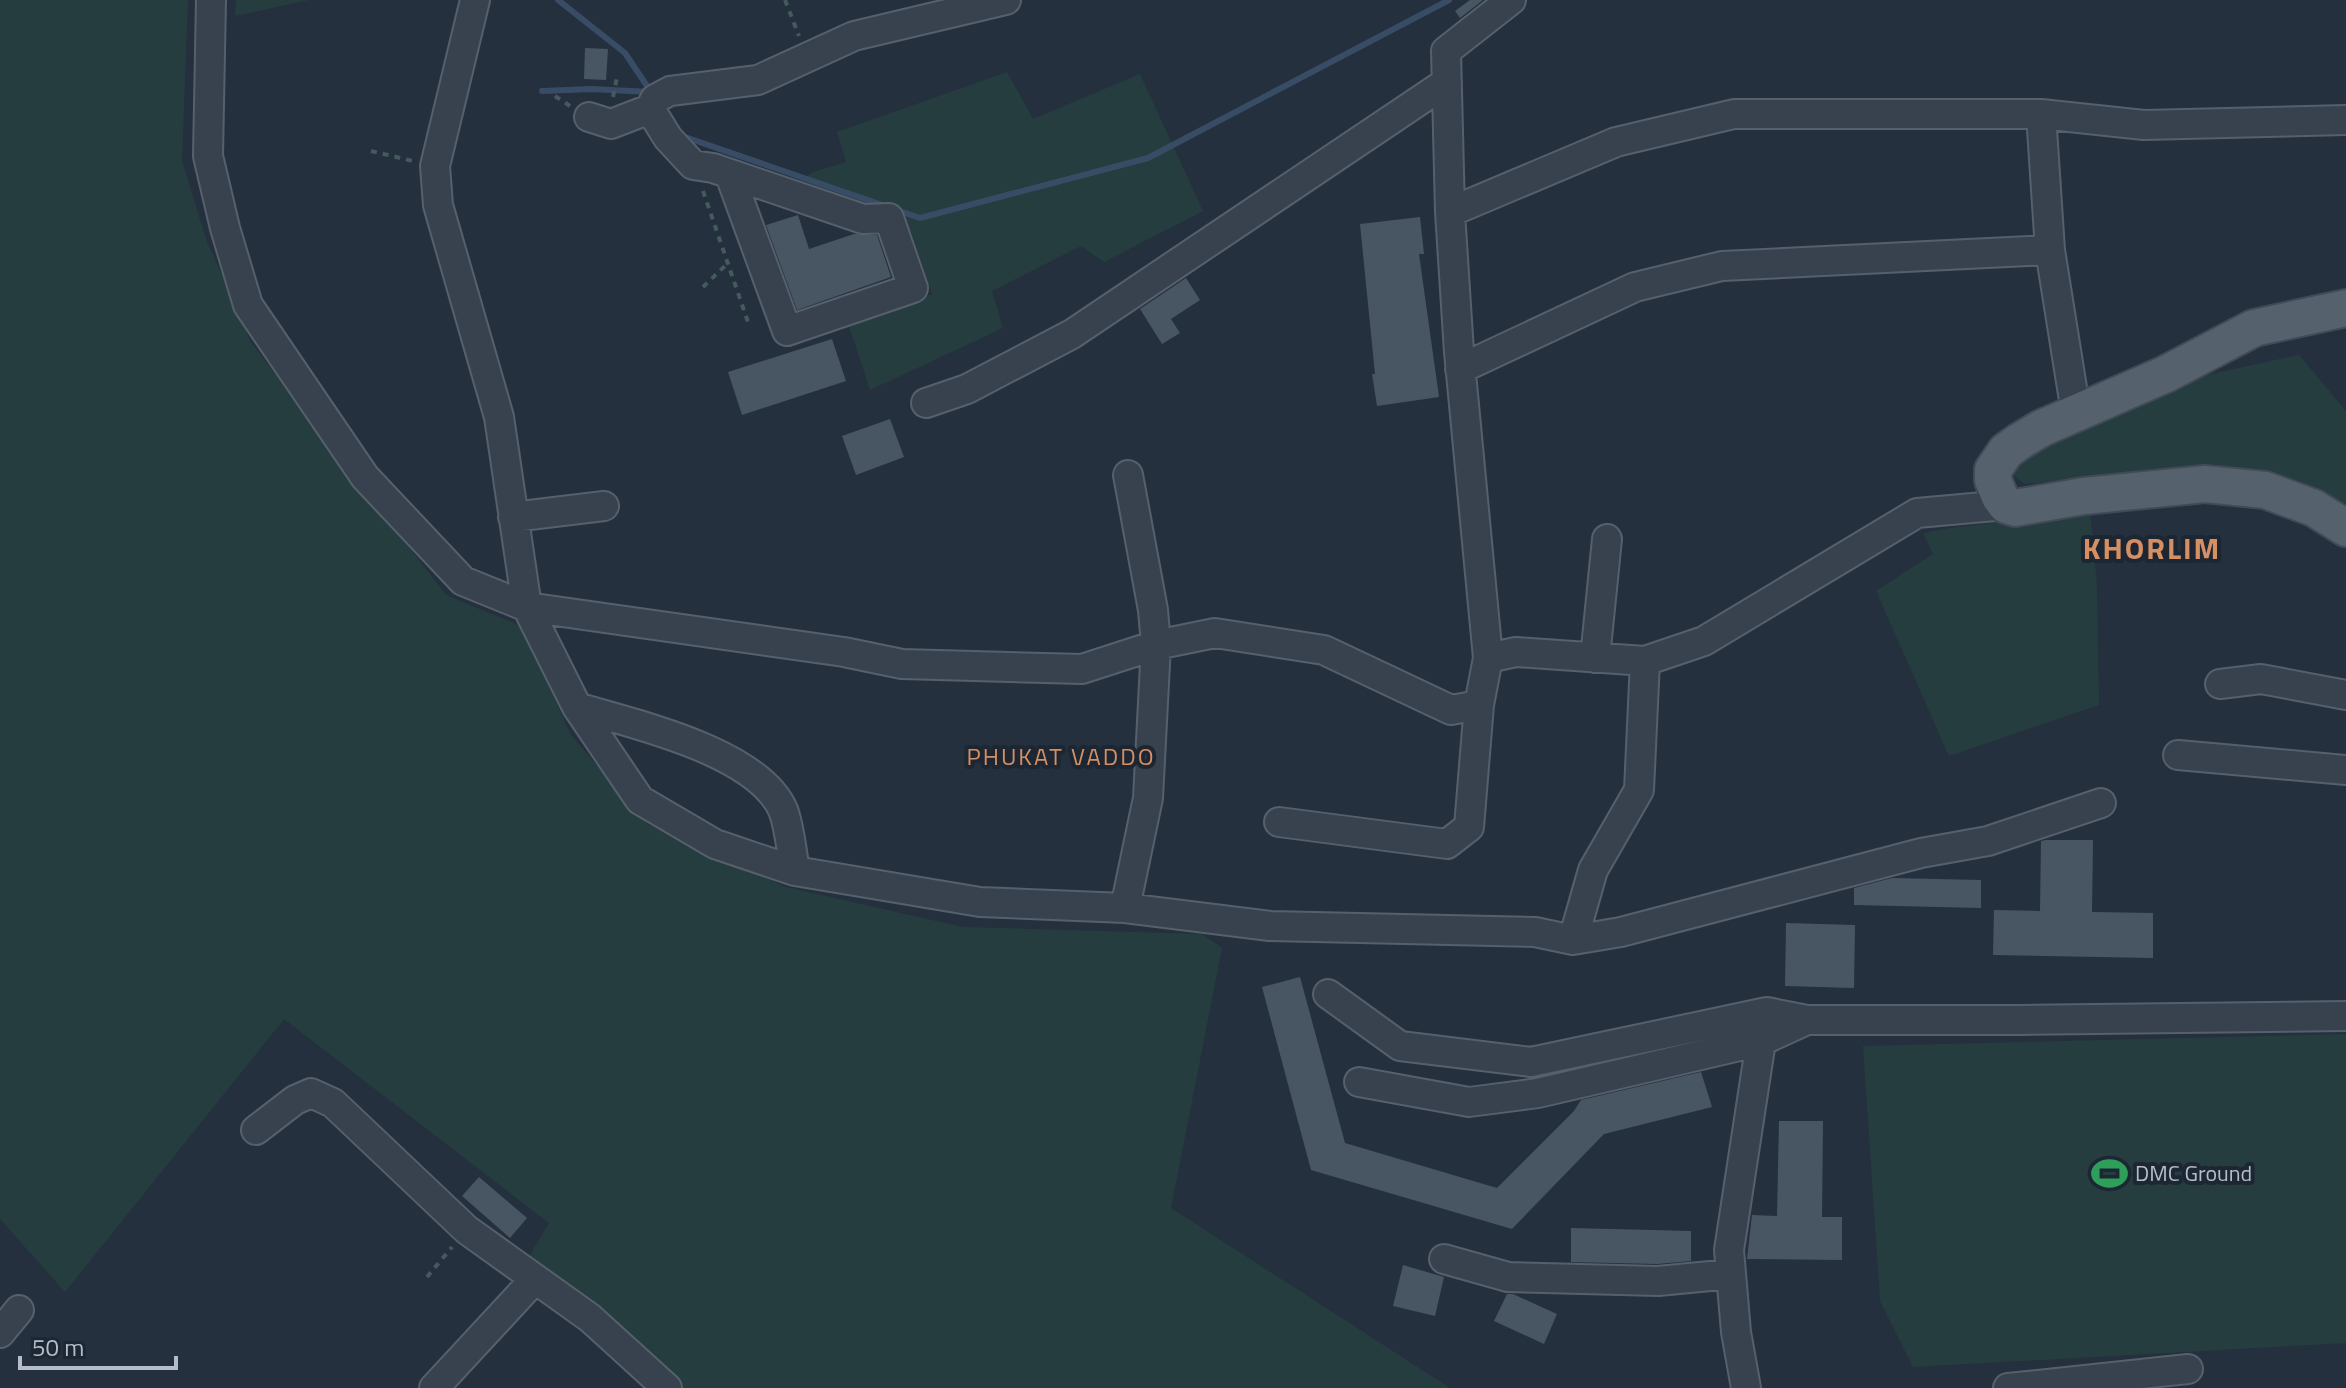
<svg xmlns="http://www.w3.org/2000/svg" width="2346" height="1388" font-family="'Titillium Web',sans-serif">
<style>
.green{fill:#263d3f}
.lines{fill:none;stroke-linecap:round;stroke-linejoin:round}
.stream{stroke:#384d65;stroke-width:6}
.building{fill:#485664}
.minor-casing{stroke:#56606c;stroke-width:32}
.major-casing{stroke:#414b57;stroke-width:40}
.path{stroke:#445a5c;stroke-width:4;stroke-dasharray:6 6;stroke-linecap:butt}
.minor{stroke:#38424e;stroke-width:28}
.major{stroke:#56616e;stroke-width:36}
.labels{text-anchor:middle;stroke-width:8;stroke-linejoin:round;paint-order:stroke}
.poi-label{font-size:22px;fill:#b4bdc9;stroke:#1d2733;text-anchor:start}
.neighbourhood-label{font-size:24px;letter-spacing:2px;fill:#d58f63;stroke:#1d2733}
.district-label{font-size:30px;font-weight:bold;letter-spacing:2px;fill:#d58f63;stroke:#1d2733}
</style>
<rect width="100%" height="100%" fill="#24303e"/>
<!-- green -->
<path class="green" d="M0 0H188L182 161 207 242 238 309 250 341 446 595 521 626 571 735 647 824 786 887 963 927 1202 934 1222 948 1171 1208 1450 1388H682L528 1258 549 1223 284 1019 65 1292 0 1219Z
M236 0H309L235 16Z
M1007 72 1033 119 1140 74 1203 211 1104 262 1081 246 992 291 1003 328 870 390 848 323 932 294 911 231 783 191 813 172 846 162 837 132Z
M2299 355 2346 411V525L2289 484 2212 464 2025 484 2010 473 2026 454 2197 377Z
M2090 511 2097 585 2099 705 1949 756 1876 591 1933 554 1923 533 1950 528Z
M2346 1034V1343L1913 1367 1880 1301 1863 1046Z"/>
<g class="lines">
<!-- stream -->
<path class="stream" d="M558 0 625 53 651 92
M542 91 591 89 650 92
M682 136 920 218 1148 158 1449 0"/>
</g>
<!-- building -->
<path class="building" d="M1470 0H1483L1460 18 1455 11Z
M585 48 608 49 606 80 584 79Z
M798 215 809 249 854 234 877 235 891 277 797 310 766 225Z
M1420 217 1424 254H1419L1439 397 1377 406 1372 374H1375L1360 224Z
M1186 278 1200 300 1171 319 1180 333 1162 344 1140 309Z
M832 339 846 381 742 415 728 372Z
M890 419 904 457 856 475 842 436Z
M2046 840H2093L2092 912 2153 913V958L1993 955 1994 910 2040 911 2041 841Z
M1892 878 1981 880V908L1854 905V888Z
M1786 923 1855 925 1854 988 1785 986Z
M1300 977 1345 1143 1497 1188 1574 1111 1581 1100 1701 1072 1712 1107 1604 1134 1512 1229 1311 1170 1262 987Z
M1779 1121H1823L1822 1217H1842V1260L1747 1259 1752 1215 1777 1216Z
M479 1177 527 1218 510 1238 462 1196Z
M1571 1228 1691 1231V1261L1657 1264 1571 1262Z
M1403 1265 1444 1277 1435 1316 1393 1306Z
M1507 1294H1513L1557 1314 1544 1344 1494 1321Z"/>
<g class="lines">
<defs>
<path id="minor" d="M211 0 208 156 225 228 248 305 365 477 463 581 527 607 844 652 902 664 1082 669 1156 645 1215 633 1324 650 1451 710 1479 705 1488 658 1516 652 1645 661 1704 641 1917 513 2006 505
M475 0 435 166 438 205 499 417 527 607 577 707 640 800 715 844 795 871 980 902 1125 908 1270 926 1535 932 1573 940 1593 870 1639 790 1645 661
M2041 114 2050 250 2076 413
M589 117 611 124 650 109
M730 175 787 331 913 288 889 218 863 219 713 168 693 165 668 138 650 109 655 99 670 91 758 80 854 36 1006 0
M1450 212 1616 142 1734 114H2041L2144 125 2346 120
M1460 369 1635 287 1722 266 2050 250
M926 403 967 389 1072 334 1447 82
M513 517 604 506
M1488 658 1459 352 1450 212 1446 51 1511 0
M1595 658 1607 539
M2220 684 2261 679 2346 695
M577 707C633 724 757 751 783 810 789 824 792 854 795 871
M2178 755 2346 770
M1279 822 1447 844 1469 827 1479 705
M1125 908 1148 798 1156 645 1153 610 1128 475
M1573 940 1621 932 1921 853 1988 841 2101 803
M1328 994 1400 1046 1531 1062 1767 1012 1807 1020
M1359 1082 1469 1102 1538 1093 1761 1041 1807 1020H2019L2346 1016
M256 1130 295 1100 311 1093 333 1103 467 1230 590 1318 667 1388
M1444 1259 1508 1277 1658 1281 1731 1274
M0 1333 19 1310
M434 1388 535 1279
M1746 1388 1736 1332 1729 1250 1761 1041
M2008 1388 2188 1369"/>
<path id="major" d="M2346 308 2254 328 2166 374 2042 428 2020 441 2006 451 1993 470V480L2000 497 2006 505 2015 508 2084 496 2205 484 2265 490 2314 508 2346 528"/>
</defs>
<!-- minor casing -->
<use href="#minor" class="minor-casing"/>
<!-- major casing -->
<use href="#major" class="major-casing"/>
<!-- path -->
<path class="path" d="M785 0 799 36
M555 96 570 106
M613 97 617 77
M371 151 413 161
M703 191 749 325
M703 287 729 262
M427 1277 452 1247"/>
<!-- minor -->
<use href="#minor" class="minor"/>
<!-- major -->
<use href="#major" class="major"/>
</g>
<!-- icons -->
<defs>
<symbol id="stadium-bare" viewBox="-9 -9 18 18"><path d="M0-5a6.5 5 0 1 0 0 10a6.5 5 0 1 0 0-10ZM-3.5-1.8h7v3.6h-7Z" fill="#2e9e5b" stroke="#1d2733" stroke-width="2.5" paint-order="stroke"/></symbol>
</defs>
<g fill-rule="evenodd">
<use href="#stadium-bare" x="2084" y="1148" width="51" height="51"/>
</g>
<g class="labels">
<!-- poi labels -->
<g class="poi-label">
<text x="2135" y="1181">DMC Ground</text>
</g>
<!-- neighbourhood labels -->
<g class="neighbourhood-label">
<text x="1061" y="765">PHUKAT VADDO</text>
</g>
<!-- district labels -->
<g class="district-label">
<text x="2152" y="559">KHORLIM</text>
</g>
</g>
<!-- scale -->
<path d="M20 1356v12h156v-12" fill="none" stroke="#b4bdc9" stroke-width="4"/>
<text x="32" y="1356" font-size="24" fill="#b4bdc9" stroke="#1d2733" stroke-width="6" paint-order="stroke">50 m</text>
</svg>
